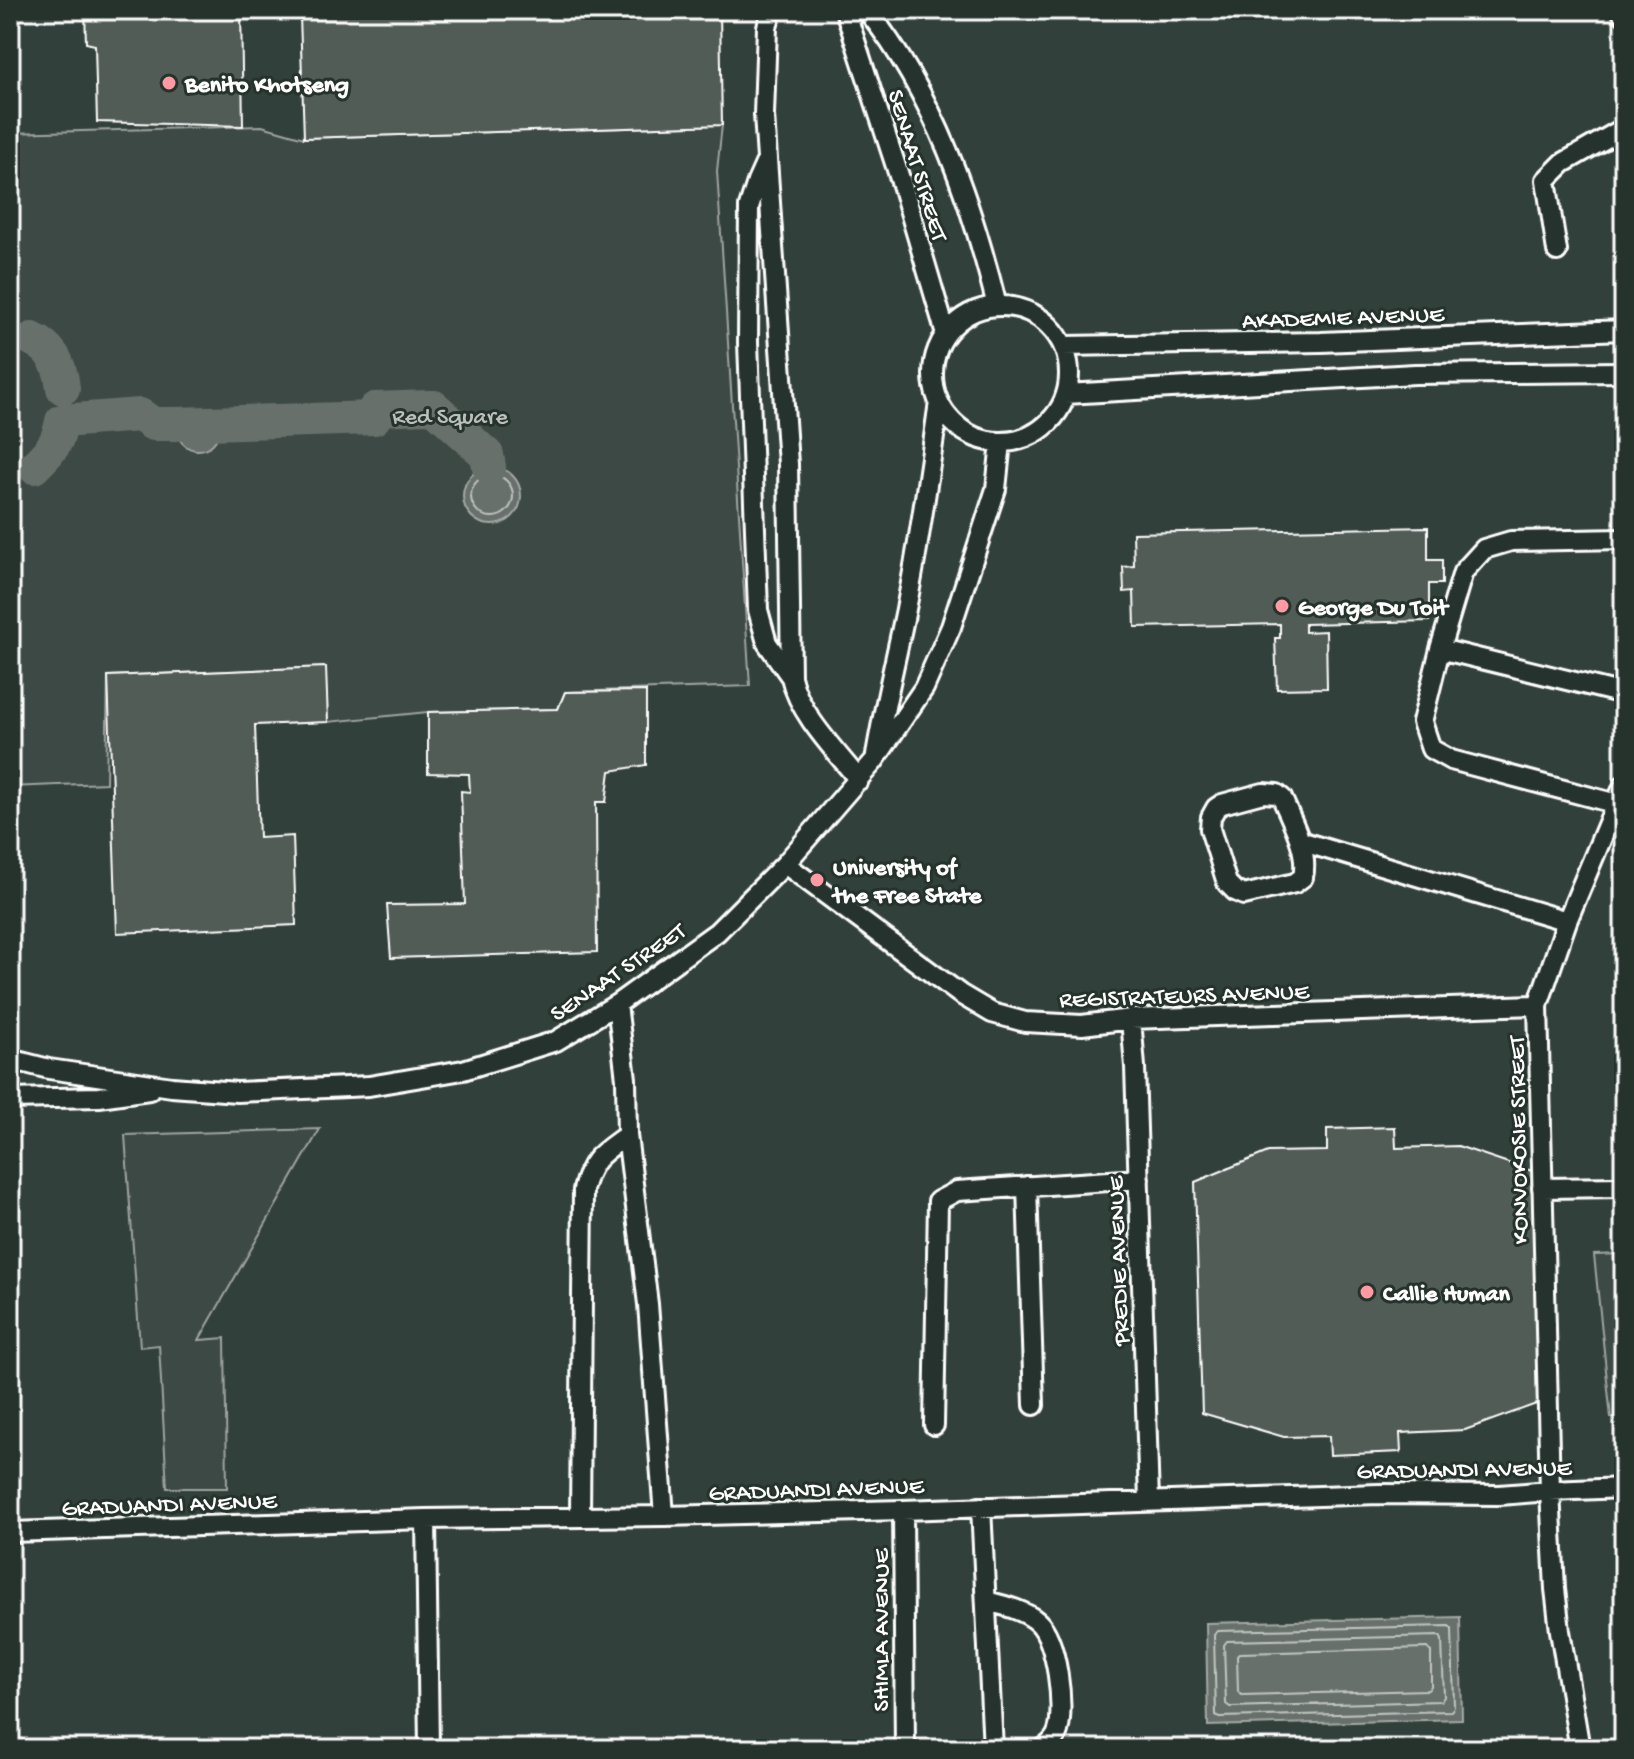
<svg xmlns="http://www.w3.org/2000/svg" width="1634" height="1759" font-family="'Gochi Hand',sans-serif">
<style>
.built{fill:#333f3a}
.green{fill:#3e4944;stroke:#9ea4a2;stroke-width:2}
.water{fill:#67706c;stroke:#a4a9a7;stroke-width:2}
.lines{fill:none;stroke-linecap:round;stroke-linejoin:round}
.shore{stroke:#c2c6c4;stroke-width:2}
.canal{stroke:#67706c;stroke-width:34}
.building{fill:#515c57;stroke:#fff;stroke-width:2}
.lane-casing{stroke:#fff;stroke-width:24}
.lane{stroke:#26332d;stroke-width:18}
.poi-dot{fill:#ff9aa2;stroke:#26332d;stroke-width:3}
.labels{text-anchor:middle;stroke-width:6;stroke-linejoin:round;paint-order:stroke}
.poi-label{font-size:24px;font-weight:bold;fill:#fff;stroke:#26332d;text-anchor:start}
.street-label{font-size:24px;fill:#fff;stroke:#26332d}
.park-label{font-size:24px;fill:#bbbfbe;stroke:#26332d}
</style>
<rect width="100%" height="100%" fill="#26332d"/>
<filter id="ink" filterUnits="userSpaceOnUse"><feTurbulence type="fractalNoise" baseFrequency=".0125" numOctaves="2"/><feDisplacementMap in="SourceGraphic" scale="16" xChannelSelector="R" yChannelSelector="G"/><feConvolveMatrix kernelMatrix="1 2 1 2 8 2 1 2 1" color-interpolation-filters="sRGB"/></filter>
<g filter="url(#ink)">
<!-- built -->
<path class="built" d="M10 10H1624V1749H10Z"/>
<!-- green -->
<path class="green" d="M722 125 717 171 750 686 565 692 558 709 428 712 328 722 325 667 108 676 106 783 10 787V133L262 126 304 138Z
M320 1129 199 1340 225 1338 227 1488H167L159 1345 140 1347 125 1135Z
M1624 1254V1418H1611L1594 1255Z"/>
<!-- water -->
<path class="water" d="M177 429a21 21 0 1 1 42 0a21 21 0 1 1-42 0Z
M463 496a29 29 0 1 1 58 0a29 29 0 1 1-58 0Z
M1460 1617 1462 1719 1208 1726 1206 1623Z"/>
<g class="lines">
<!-- shore -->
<path class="shore" d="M471 496a21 21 0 1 1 42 0a21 21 0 1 1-42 0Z
M1449 1626 1452 1629 1454 1707 1451 1711 1220 1717 1216 1715 1214 1635 1217 1631Z
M1440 1636 1442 1640 1444 1697 1441 1701 1230 1707 1226 1704 1224 1645 1227 1641Z
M1427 1648 1431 1652V1686L1428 1690 1242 1695 1238 1692 1237 1656 1240 1653Z"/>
<!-- canal -->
<path class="canal" d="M32 339C53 348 61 367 63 388
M34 467C50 451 58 444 62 421L140 415 153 424H175L374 418 375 409 429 407H434L487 455 489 467"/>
</g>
<!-- building -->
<path class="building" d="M85 10H241L243 126 97 122 95 45 86 43Z
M355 10H720L722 125 304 138 300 15 355 14Z
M1428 527V560H1442V584H1429V621L1305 624V632L1326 631 1327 688 1277 689 1275 638H1280V624L1135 627 1134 591 1124 592 1123 567 1134 566 1133 533Z
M326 667 328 722 255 725 259 838 293 836 296 925 117 933 108 676Z
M646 691V765L610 771 606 802H596L597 952 391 958 387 905 465 904 461 791 470 792 469 774 428 773V712L558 709 565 692Z
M1395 1127 1396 1148 1458 1146 1532 1171 1539 1403 1465 1430 1400 1433 1401 1452 1330 1455 1329 1436 1284 1437 1202 1413 1195 1182 1268 1152 1327 1151V1129Z"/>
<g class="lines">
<defs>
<path id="lane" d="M772 10 767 27 764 115 788 464 791 677C799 714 835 750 859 780
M845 10 903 188 946 334
M867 10C935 96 971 201 997 306
M1621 10 1624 15
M765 164 757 182 749 207 748 342 758 610 767 643 791 677
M1557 251 1546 180 1563 163 1624 128
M933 374a68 68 0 1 1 136 0a68 68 0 1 1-136 0Z
M1063 346 1321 342 1624 330
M1066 394 1415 374 1624 372
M1624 539 1511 541 1484 549 1463 572 1440 649 1422 722 1431 749 1451 760 1617 804 1624 809
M1440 649 1624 694
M876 755C884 706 896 658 906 609 920 540 929 471 939 402
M1263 793 1277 794 1282 798C1292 822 1309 851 1303 877L1295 883 1244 895 1235 891 1227 883 1210 829 1211 817 1216 808 1222 804Z
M1300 841 1567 921
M785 864 960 994 992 1013 1025 1022 1082 1025 1131 1019 1538 1005
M617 1004 626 1079 627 1135 648 1304 664 1516
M1131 1019 1135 1067 1149 1501
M10 1059 49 1069 172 1087 237 1092 369 1086 463 1070 556 1041 617 1004 717 932 785 864 874 761 924 688 951 627 996 489 1001 442
M10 1099 99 1097 149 1090
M1027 1186 1034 1405
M1542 1188 1624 1187
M934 1425 938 1201 957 1191 1139 1179
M981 1507 993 1749
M903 1510 905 1749
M580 1516 583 1190C591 1158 601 1154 627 1135
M426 1519 429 1749
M10 1532 426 1519 664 1516 903 1510 1379 1494 1499 1495 1550 1491 1624 1488
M986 1601C1002 1605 1025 1610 1038 1622 1057 1639 1065 1707 1058 1731 1056 1738 1049 1746 1042 1749
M1580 1749 1560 1631 1555 1589 1550 1491 1538 1005 1567 921 1624 785"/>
</defs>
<!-- lane casing -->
<use href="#lane" class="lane-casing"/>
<!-- lane -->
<use href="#lane" class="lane"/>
</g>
</g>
<!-- markers -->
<g class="poi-dot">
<circle cx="169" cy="83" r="8"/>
<circle cx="1282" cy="606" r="8"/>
<circle cx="817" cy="880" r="8"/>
<circle cx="1367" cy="1292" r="8"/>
</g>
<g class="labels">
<!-- poi labels -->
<g class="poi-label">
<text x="185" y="91">Benito Khotseng</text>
<text x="1298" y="614">George Du Toit</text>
<text x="833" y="874">University of<tspan x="833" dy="28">the Free State</tspan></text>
<text x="1383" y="1300">Callie Human</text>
</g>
<!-- street labels -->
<g class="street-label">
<text transform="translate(919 165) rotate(73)" y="8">SENAAT STREET</text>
<text transform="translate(1343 316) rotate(-2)" y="8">AKADEMIE AVENUE</text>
<text transform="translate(617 971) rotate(-34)" y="8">SENAAT STREET</text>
<text transform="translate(1184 994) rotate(-2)" y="8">REGISTRATEURS AVENUE</text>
<text transform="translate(1517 1140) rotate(-91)" y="8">KONVOKOSIE STREET</text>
<text transform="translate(1117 1261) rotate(-92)" y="8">PREDIE AVENUE</text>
<text transform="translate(1464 1468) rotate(-1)" y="8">GRADUANDI AVENUE</text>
<text transform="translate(816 1488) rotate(-2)" y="8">GRADUANDI AVENUE</text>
<text transform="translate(169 1503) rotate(-2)" y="8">GRADUANDI AVENUE</text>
<text transform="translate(880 1630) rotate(-90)" y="8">SHIMLA AVENUE</text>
</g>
<!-- park labels -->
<g class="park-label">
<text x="450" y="423">Red Square</text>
</g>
</g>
<!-- margin -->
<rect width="1634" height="1759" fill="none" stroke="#26332d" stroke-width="40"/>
<rect x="20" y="20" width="1594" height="1719" fill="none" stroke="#fff" stroke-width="3" filter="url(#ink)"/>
</svg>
